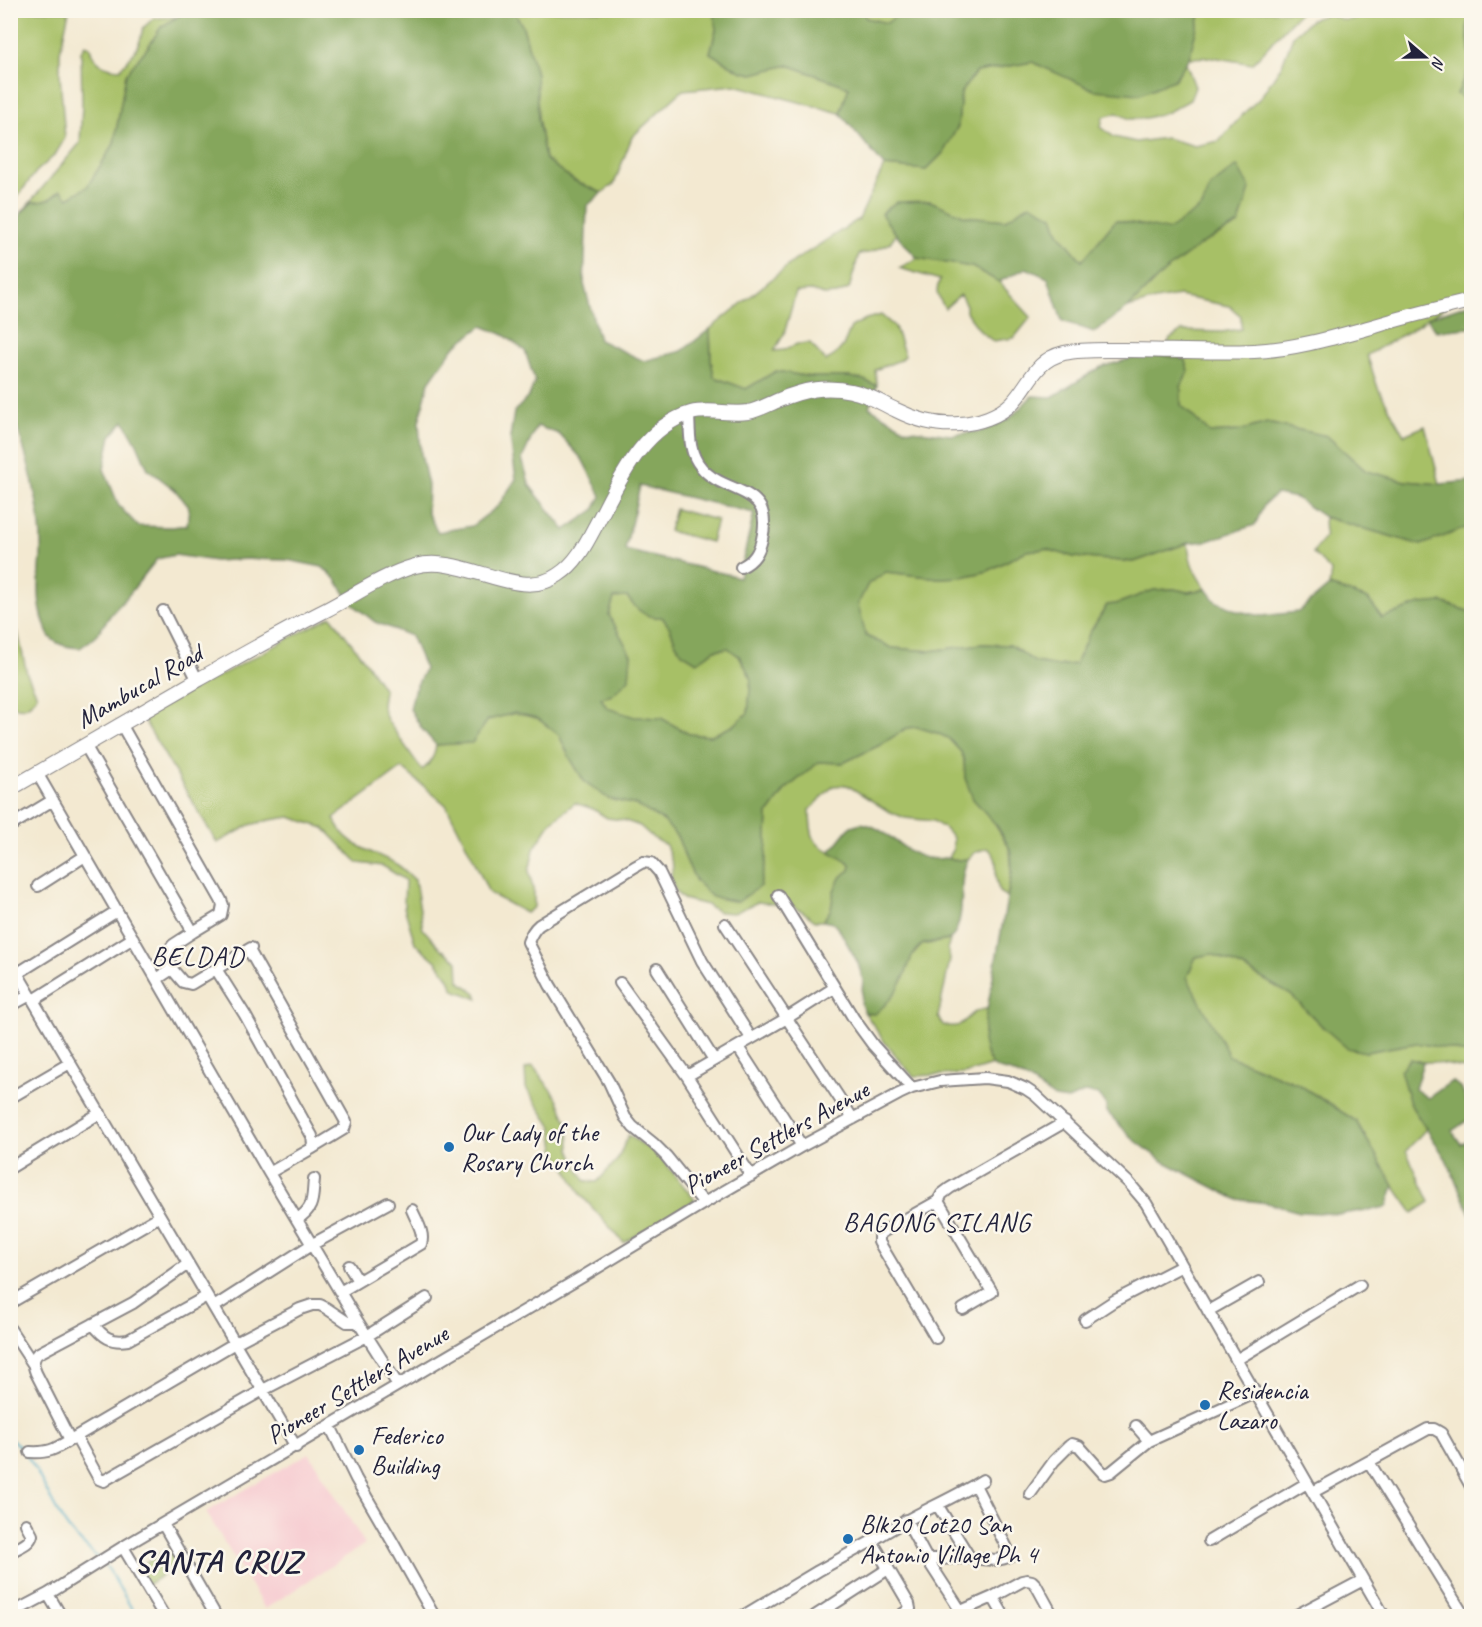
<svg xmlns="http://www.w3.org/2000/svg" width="1482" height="1627" font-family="Caveat,sans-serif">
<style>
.built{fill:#f7cfd3}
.green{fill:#a7c066;stroke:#647150;stroke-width:1.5}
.forest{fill:#85a65b;stroke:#54644b;stroke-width:1.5;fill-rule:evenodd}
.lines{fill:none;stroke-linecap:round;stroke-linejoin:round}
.stream{stroke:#46a8c5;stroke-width:2}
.minor-casing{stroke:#8a8686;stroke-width:14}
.major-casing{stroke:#8a8686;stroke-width:16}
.minor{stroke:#fff;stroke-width:10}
.major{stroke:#fff;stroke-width:14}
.poi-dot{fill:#1f6fb2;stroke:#fbf7ec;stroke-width:2}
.labels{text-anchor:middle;stroke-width:5;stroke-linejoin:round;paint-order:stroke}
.street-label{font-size:26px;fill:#22223b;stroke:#fbf7ec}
.poi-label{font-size:26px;fill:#22223b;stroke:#fbf7ec;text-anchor:start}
.neighbourhood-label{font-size:27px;letter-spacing:1.5px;fill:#22223b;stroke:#fbf7ec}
.district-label{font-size:32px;font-weight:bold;letter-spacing:1.5px;fill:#22223b;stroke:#fbf7ec}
</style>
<rect width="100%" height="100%" fill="#fbf7ec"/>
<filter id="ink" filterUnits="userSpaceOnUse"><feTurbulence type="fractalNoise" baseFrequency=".0167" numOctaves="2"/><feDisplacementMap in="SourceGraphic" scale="12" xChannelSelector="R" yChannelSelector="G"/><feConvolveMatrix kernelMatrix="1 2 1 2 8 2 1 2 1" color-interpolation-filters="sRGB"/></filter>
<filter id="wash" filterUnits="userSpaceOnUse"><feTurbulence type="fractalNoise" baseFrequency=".008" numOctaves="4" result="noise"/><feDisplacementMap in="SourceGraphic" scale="24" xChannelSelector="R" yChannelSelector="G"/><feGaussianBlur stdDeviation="1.35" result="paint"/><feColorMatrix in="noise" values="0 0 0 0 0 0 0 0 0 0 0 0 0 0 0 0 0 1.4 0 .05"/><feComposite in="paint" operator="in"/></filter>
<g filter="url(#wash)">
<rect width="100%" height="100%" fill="#f3e9d1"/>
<!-- built -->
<path class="built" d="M309 1453 365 1544 265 1609 206 1512Z"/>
<!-- green -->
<path class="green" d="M11 10 69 11 60 52V76L65 138 55 155 36 172 11 205Z
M514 11H714L716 30 710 53 740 71 753 74 788 65 849 87 840 113 735 85 683 90 632 137 614 184 602 193 575 181 545 159 538 118 536 74 523 27Z
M862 11H902L887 23 866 18Z
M1201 11H1301L1252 64 1212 57 1189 58Z
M1366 11H1471L1467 29 1471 64 1457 94 1471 105V290L1409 331 1367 355 1378 388 1404 435 1425 426 1440 484 1405 481 1366 471 1327 436 1267 423 1239 431 1209 433 1181 405V387L1188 372 1186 360 1161 355 1170 339 1182 331 1222 332 1241 329V316L1229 306 1179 296 1155 300 1128 308 1164 272 1203 243 1239 224 1210 187 1202 207 1168 231 1116 220 1082 261 1059 233 1053 216 1005 220 965 216 930 201 881 214 896 234 889 244 868 253 859 254 849 289 837 294 824 295 811 291 796 292 784 334 774 351 783 350 797 344 810 343 826 361 835 355 843 346 851 327 866 319 881 315 895 327 905 356 900 360 875 370 877 385 872 384 864 380 849 377H811L776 371 746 389 714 377 711 360 710 329 794 261 859 219 884 166 926 170 943 153 958 126 961 92 976 72 1033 62 1062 74 1174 80 1186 63 1195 87 1190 100 1168 112 1146 118 1130 119 1117 113 1103 117 1101 127 1114 137 1136 142 1166 138 1195 146 1219 141 1246 111 1260 98 1282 65 1293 36 1312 19 1328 14 1344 20 1356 19Z
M177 17 161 27 148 47 126 74 114 144 87 187 68 198 60 190C52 199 45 202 33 202L22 212 80 143 82 105 81 51 85 45 90 47C93 63 104 68 120 69 133 55 140 47 143 28L154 18Z
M917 258 972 267 999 282 1031 317 1014 338 993 341 981 332 966 312V305L960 295 945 308C938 297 934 293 940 280L899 268Z
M675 509 717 520 711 542 669 531Z
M1324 517 1421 545 1471 526V612L1382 618 1368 599 1329 586 1331 571 1313 553 1325 536Z
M1188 543C1190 564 1194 572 1206 589L1188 592 1174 589 1154 590 1116 604 1107 605 1089 634 1075 664 1057 666 1035 662 1010 645 982 644 930 651 892 648 866 636 857 604 868 584 886 572 939 578 962 577 988 571 1026 551 1046 549 1074 557 1134 562Z
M627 596C636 609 646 619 662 617L670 628 676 644 697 662 715 650 728 648 740 657 751 678 748 713 733 726 710 736 689 734 661 718 634 717 607 708 601 698 612 695 631 655 609 615 614 598Z
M331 616 367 664 384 690 382 705 387 720 422 770C431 763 434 757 436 745L472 742 488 720 515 713 537 718 559 735 570 758 584 781 609 799 636 805 664 821 678 838 686 860 696 881 760 886 766 858 768 814 785 790 819 762 843 763 880 745 906 728 917 727 937 733 948 738 961 752 964 760 965 778 1008 845C1014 863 1010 879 1007 897L999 892C998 886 996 882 996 876 996 864 998 856 987 848L974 853 968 859 960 860 952 859 948 857 953 849V838L945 829 933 821 905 818 888 811 847 785 833 786 810 810C810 859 826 840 851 866L850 870 840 878 834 891 831 909 823 921H815L802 911 792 906 758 902 734 913 719 912 707 905 683 899 675 891 671 876 673 866 666 845 653 838 640 826 623 820 607 818 593 809 575 803 551 822 534 849 529 871 534 893V907L526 913 489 893 473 858 446 805 402 768 334 818C343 844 370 851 393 862 401 866 408 874 415 880L423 929 440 948 458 961 459 981 476 993 478 999 454 990 448 977 436 961 415 943 404 907 405 880 383 866 358 863 324 828 290 817 270 820 250 825 217 843 142 717Z
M10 626 18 633 27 674 37 695C31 705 23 712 11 704Z
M950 940 948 948 950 960 938 1017 943 1025C965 1030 962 1019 977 1011 978 1010 985 1009 987 1009 984 1028 980 1049 992 1065L964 1074 913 1076 886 1044 865 1013 875 1014 903 980 912 956 922 945Z
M1212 954 1244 968 1291 995 1323 1027 1366 1052 1416 1043 1455 1050 1471 1056V1073L1469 1069 1433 1062H1423L1410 1059V1104L1426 1129 1406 1151 1430 1202 1413 1213 1394 1186 1356 1121 1298 1084 1229 1056 1186 977 1196 957Z
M533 1066 557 1098 569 1127 570 1149 577 1167 585 1181 597 1182 618 1159 628 1135 658 1154 695 1200 624 1243 582 1196 555 1149 552 1127 526 1088 525 1069Z
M169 1548 179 1565 147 1585 137 1568Z"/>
<!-- forest -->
<path class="forest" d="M188 10 514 11 523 27 536 74 538 118 545 159 575 181 602 193 587 206 584 284 599 340 644 361 682 351 710 329 711 360 714 377 746 389 776 371 811 377H849L864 380 872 384 877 385 869 407 905 429 950 435 982 431 1009 419 1032 396 1052 397 1101 367 1133 358 1161 355 1186 360 1188 372 1181 387V405L1210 433 1239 431 1267 423 1327 436 1366 471 1405 481 1440 484 1471 481V526L1421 545 1324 517 1296 498 1276 494 1264 505 1255 525 1207 541 1188 543 1134 562 1074 557 1046 549 1026 551 988 571 962 577 939 578 886 572 868 584 858 604 866 636 892 648 930 651 982 644 1010 645 1035 662 1057 666 1075 664 1089 634 1107 605 1116 604 1154 590 1174 589 1188 592 1206 589 1215 601 1238 611 1262 616 1298 612 1329 586 1368 599 1382 618 1420 604 1442 602 1471 612V1056L1455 1050 1416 1043 1365 1052 1347 1048 1323 1027 1291 995 1244 968 1212 954 1196 957 1187 977 1229 1056 1298 1084 1356 1121 1394 1186 1387 1207 1341 1214 1300 1212 1267 1203 1236 1199 1163 1161 1133 1139 1107 1112 1105 1102 1098 1095 1086 1092 1068 1100 1055 1098 1028 1080 1011 1072 998 1069 992 1065 986 1053 983 1041 985 1021 1012 871 1011 853 1008 845 997 826 973 799 965 778 964 760 961 752 948 738 937 733 917 727 907 728 880 745 843 763 819 762 785 790 768 814 766 858 760 886 738 902 712 897 696 881 686 860 678 838 664 821 636 805 609 799 584 781 570 758 559 735 537 718 515 713 488 720 472 743 436 745 422 729 410 709 414 691 425 669 411 636 375 622 350 602 336 579 322 567 287 560 247 559 215 561 175 555 157 559 127 597 112 613 95 637 80 648C69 647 58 646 50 637 47 634 46 629 45 625 36 602 39 580 41 556 43 511 27 453 11 411V233L22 212 33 202C46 202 52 199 61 190L68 198 87 187 114 144 126 74 148 47 161 27ZM482 326 504 335 525 351 535 381 529 396 514 412 510 437 516 479 498 506 472 526 438 532 427 512 428 485 421 454 419 422 429 382 454 347ZM124 421 137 444 148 469 175 490 189 507 187 525 172 527 138 526 119 506 104 469 111 436ZM537 426 559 434 582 459 601 496 594 510 565 530 530 486 522 459ZM640 486 754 513 739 577 625 550ZM627 597C636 609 646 619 662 617L670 628 676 644 682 653 697 662 715 650 728 648 740 657 751 678 748 713 733 726 710 736 689 734 661 718 634 717 607 708 601 698 612 695 629 679 631 655 609 615 614 598Z
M902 11V10L1201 11 1189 58 1174 80 1140 94 1094 90 1032 62 976 72 961 92 958 126 943 153 926 170 884 166 840 113 849 87 788 65 753 74 740 71 710 53 716 30 714 11H862L866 18 887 23Z
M1471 11H1472L1471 105 1457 94 1471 64 1467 29Z
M1237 166 1250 189 1239 224 1203 243 1164 272 1128 308 1094 332 1062 321 1048 278 1026 268 999 282 972 267 917 258 896 234 881 214 896 202 930 201 965 216 1005 220 1030 204 1053 216 1059 233 1082 261 1116 220 1168 230 1202 207 1210 187Z
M1471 303V327L1469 328 1436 331 1427 318Z
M861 823C894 828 909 868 948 857 955 861 961 860 968 859 957 881 966 908 956 931 950 947 932 938 920 946 910 954 909 968 903 979 897 993 886 1005 875 1014L865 1013 861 1004 863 980 858 963 840 931 833 923 823 921 831 909 834 891 840 878 850 870 851 866 846 861 830 852 851 826Z
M1410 1059 1423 1062 1415 1089 1428 1098 1452 1081 1461 1088 1467 1102 1471 1108V1118L1452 1131 1461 1144 1471 1140V1216L1446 1159 1410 1104 1400 1070Z"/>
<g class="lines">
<!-- stream -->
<path class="stream" d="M10 1438C39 1460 48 1505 71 1532 79 1541 89 1549 98 1558
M104 1564 109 1570 136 1616"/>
</g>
</g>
<g filter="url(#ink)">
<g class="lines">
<defs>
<path id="minor" d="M689 414C690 432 688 452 701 467 724 496 775 484 762 539 759 552 754 561 741 567
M163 611 198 681
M121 724 221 900 223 905 221 915 193 932
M85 745 193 932 173 945 167 952 172 969 157 979
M37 773 269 1173 358 1322 398 1385
M10 826 53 800
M38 886 85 856
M778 895 854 1019 873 1045 912 1088
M725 924 853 1119
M249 950 346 1122 344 1129 311 1149
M10 961 296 1447
M172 969 183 982 191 984 251 948
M216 969 245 1015 312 1136 313 1145 311 1149 269 1173
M657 969 714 1060
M18 973 117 911
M620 983 687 1076 751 1176
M34 1000 133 938
M10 1006 30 995
M738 1047 802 1146
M687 1076 787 1018 834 988
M10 1098 70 1063
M10 1168 100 1113
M938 1201 992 1292 963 1309
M704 1203 666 1156 654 1144 633 1127 625 1117 609 1082 550 985 528 942C531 935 533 930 539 925L636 866 643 862 651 863 659 872 702 961 751 1038
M297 1219C315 1208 312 1198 314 1179
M188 1264 133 1303 37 1354C32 1361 33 1365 36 1373L70 1440 235 1343 300 1309 312 1305H320L326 1308 347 1322H358
M349 1266 358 1281
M340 1292 421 1244C425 1233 416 1220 412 1210
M10 1303 160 1216
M214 1307 311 1245 388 1203
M1208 1311 1259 1282
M1085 1320 1114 1301 1182 1266
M93 1324C103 1337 111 1343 128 1340L207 1296
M10 1329 33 1364
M936 1338 879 1242V1234L938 1201 942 1194 950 1188 1065 1122
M1236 1360 1360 1285
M330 1426 356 1479 392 1541 434 1616
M76 1437 99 1479 104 1481 107 1479 263 1390 367 1336 427 1298
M1149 1441 1255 1393
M30 1452C48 1453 54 1450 70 1440
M1369 1462 1464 1616
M1313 1492 1428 1429H1434L1441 1433 1472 1488
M1030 1494 1054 1461 1069 1446 1072 1444 1079 1446 1103 1473 1105 1474 1111 1472 1149 1441 1136 1426
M938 1506 970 1558
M906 1520 927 1559 964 1616
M163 1524 216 1616
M872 1541C907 1517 947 1502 983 1480
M1209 1541 1307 1483
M123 1547 164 1616
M10 1552C19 1547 30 1544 32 1535L26 1524
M927 1559C941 1559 953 1558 967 1558 980 1558 998 1563 1010 1556L1008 1550 975 1485
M48 1594 61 1616
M993 1597 1004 1616
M961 1611 993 1597 1022 1581 1027 1580 1032 1581 1036 1585 1053 1616
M10 1614 48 1594 123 1547 582 1277 704 1203 802 1146 899 1094 912 1088 940 1081 985 1078 1008 1081 1026 1089 1035 1095 1129 1183 1146 1203 1384 1616
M743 1616 818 1571 872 1541 909 1604 910 1609 900 1616
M815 1616 888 1569
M1295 1616 1363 1580"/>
<path id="major" d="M10 789C72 753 134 717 196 681 239 657 282 632 326 610 355 595 383 575 415 566 463 553 519 603 558 575 577 563 587 542 597 523 619 482 642 427 691 413 710 408 729 415 748 412 759 410 769 404 779 400 803 390 825 385 851 391 868 394 881 403 896 410 916 420 937 426 959 424 978 423 999 416 1012 403 1030 384 1035 360 1064 353 1082 349 1103 350 1122 350 1165 350 1210 353 1254 351 1295 349 1335 337 1375 326 1404 317 1433 310 1462 303L1472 299"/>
</defs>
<!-- minor casing -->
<use href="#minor" class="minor-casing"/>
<!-- major casing -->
<use href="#major" class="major-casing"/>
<!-- minor -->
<use href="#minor" class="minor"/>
<!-- major -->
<use href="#major" class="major"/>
</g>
</g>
<!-- markers -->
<g class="poi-dot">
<circle cx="449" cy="1147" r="6"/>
<circle cx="1205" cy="1405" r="6"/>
<circle cx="359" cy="1450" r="6"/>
<circle cx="848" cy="1539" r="6"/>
</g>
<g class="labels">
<!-- street labels -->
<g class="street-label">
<text transform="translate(139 686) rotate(-30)" y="9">Mambucal Road</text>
<text transform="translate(776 1137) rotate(-29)" y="9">Pioneer Settlers Avenue</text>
<text transform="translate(357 1384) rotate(-31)" y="9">Pioneer Settlers Avenue</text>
</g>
<!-- poi labels -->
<g class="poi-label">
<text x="461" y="1141">Our Lady of the<tspan x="461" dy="30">Rosary Church</tspan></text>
<text x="1217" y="1399">Residencia<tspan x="1217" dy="30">Lazaro</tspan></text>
<text x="371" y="1444">Federico<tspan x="371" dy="30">Building</tspan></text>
<text x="860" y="1533">Blk20 Lot20 San<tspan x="860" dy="30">Antonio Village Ph 4</tspan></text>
</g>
<!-- neighbourhood labels -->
<g class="neighbourhood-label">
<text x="198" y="965">BELDAD</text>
<text x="937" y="1231">BAGONG SILANG</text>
</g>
<!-- district labels -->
<g class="district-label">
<text x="218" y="1572">SANTA CRUZ</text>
</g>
</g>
<!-- margin -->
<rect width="1482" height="1627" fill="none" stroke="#fbf7ec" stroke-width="36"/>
<!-- north arrow -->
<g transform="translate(1425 57) rotate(110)" stroke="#fbf7ec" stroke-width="4.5" paint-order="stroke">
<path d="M0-4.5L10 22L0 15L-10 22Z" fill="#22223b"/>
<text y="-9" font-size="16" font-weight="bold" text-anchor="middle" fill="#22223b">N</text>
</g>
</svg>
